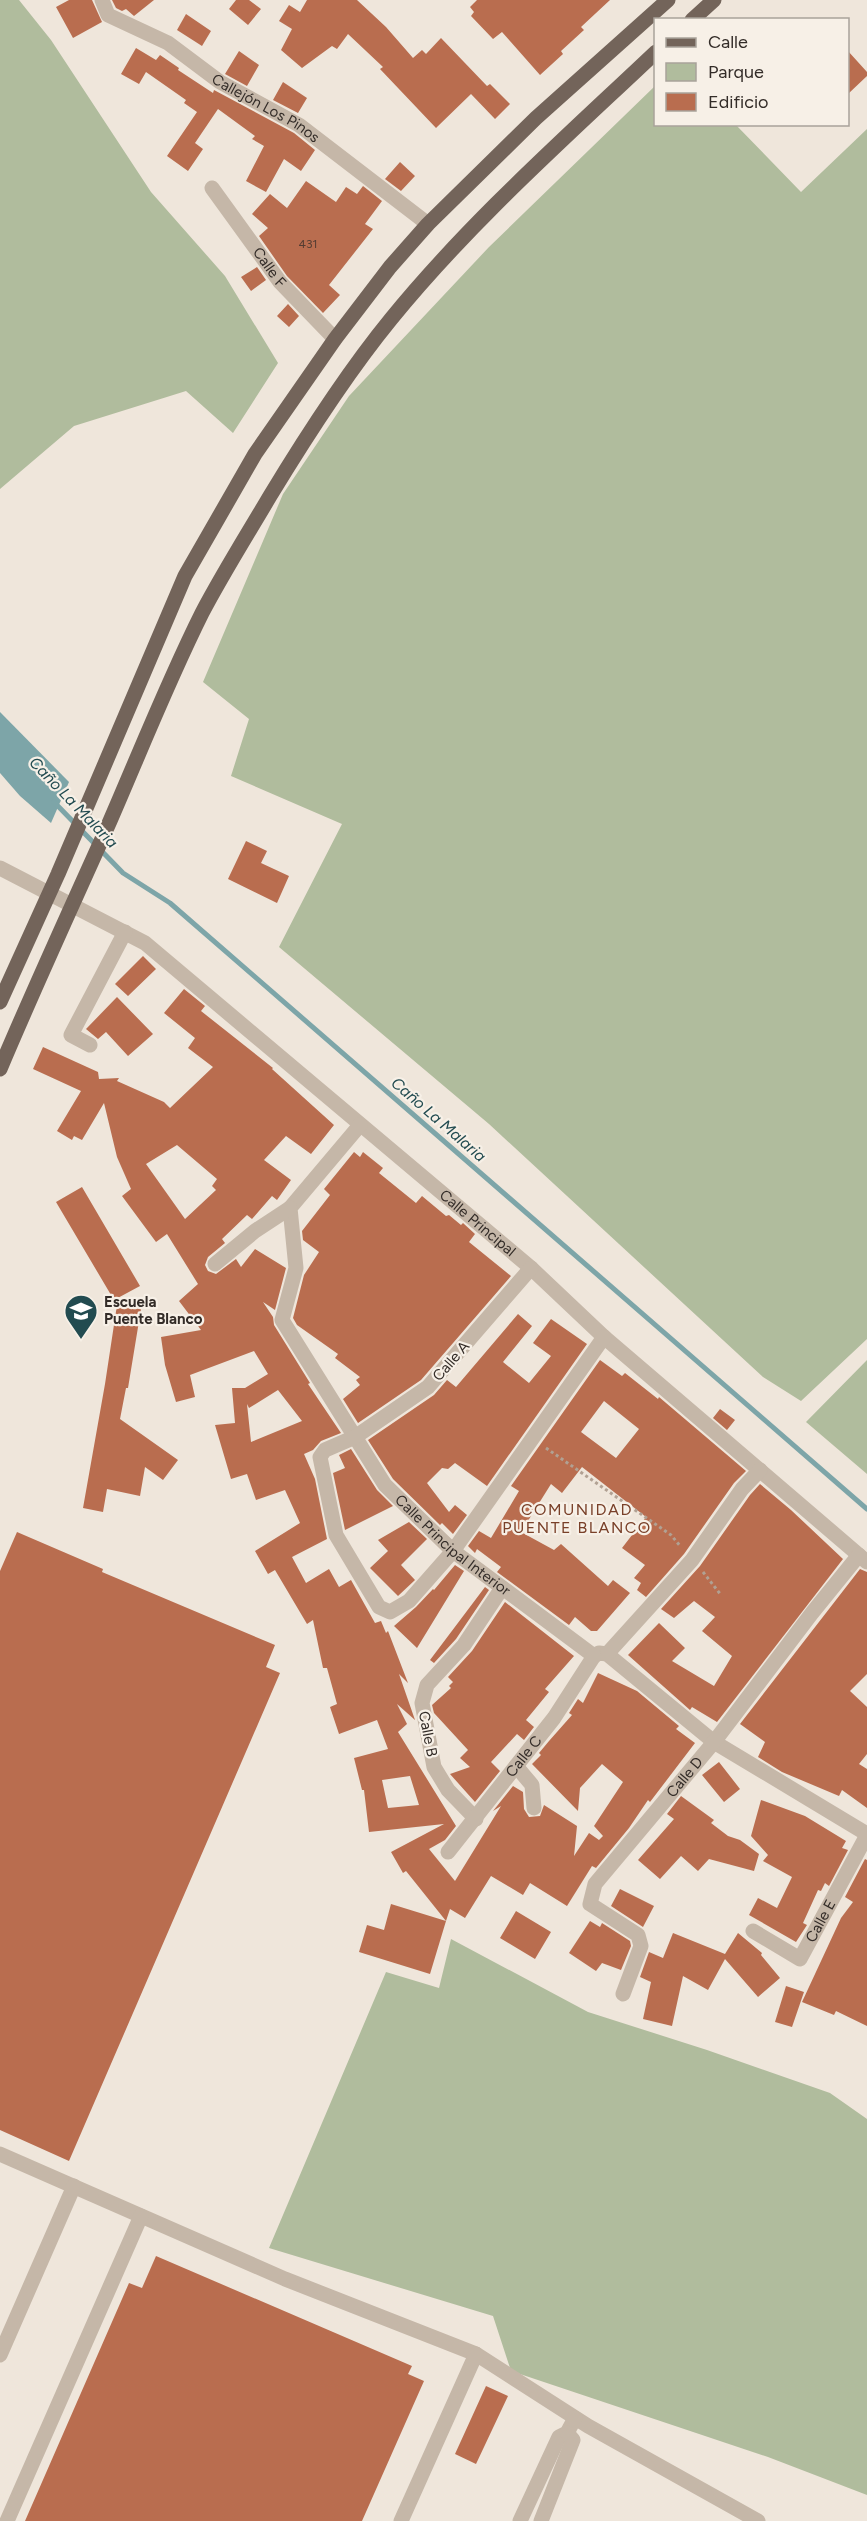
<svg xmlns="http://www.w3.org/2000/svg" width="867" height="2521" font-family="Figtree,sans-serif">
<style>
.green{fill:#b0bc9d}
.water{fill:#7da5a8}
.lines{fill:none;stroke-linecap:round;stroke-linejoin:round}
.stream{stroke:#7da5a8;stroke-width:5}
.building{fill:#b96d4f;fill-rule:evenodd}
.path{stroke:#b1a193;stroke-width:3;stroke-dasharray:3 3;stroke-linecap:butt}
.minor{stroke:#c5b7a8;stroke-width:15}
.major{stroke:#73645a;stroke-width:15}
.labels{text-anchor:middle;stroke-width:4.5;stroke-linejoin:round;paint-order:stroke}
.number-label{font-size:12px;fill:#543c32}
.street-label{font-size:15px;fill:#332c28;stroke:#f7f0e7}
.poi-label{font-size:15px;font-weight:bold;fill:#332c28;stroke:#f7f0e7;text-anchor:start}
.water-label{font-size:16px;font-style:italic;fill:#224b50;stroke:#f7f0e7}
.neighbourhood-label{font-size:16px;letter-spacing:1.5px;fill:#794029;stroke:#f7f0e7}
</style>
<rect width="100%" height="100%" fill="#efe6db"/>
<!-- green -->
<path class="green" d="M0 0H19L51 40 151 192 225 276 278 363 233 433 186 391 74 426 0 489Z
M655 86 656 124 736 125 801 192 867 129V1339L801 1401 763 1377 489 1124 279 947 342 824 231 776 249 719 203 682 283 494 349 396 489 247Z
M867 1360V1474L806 1422Z
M451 1939 588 2012 707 2050 830 2093 867 2119V2495L768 2457 511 2371 493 2316 269 2248 386 1972 439 1988Z"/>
<!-- water -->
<path class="water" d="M0 712 69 782 51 823 20 796 0 773Z"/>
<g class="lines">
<!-- stream -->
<path class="stream" d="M54 802 123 873 170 903 867 1509"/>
</g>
<!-- building -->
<path class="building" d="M69 0H92L102 22 73 38 56 7Z
M112 0H154L134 16 126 9 122 11 116 8Z
M236 0H249L261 9 248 25 229 9Z
M307 0H357L386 27 413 58 422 50 426 54 441 38 487 86 490 84 510 104 495 119 471 94 436 128 380 69 383 67 348 34 337 49 332 46 302 68 281 50 292 29 279 21 289 5 300 12Z
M477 0H610L581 27 584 30 561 51 563 54 540 75 502 32 493 39 471 16 474 12 470 7Z
M186 14 211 31 202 46 177 30Z
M136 48 156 60 160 55 179 68 178 70 213 93 214 90 294 133 315 150 301 171 284 159 266 192 246 181 264 146 252 139 255 136 218 109 195 143 203 149 188 171 167 156 197 112 184 103 186 100 146 72 139 84 121 74Z
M239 51 259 65 247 86 225 74Z
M848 51 867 72V76L848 94Z
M283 82 307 98 298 113 273 100Z
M400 162 415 176 401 191 385 179Z
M306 181 336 202 346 187 357 194 363 186 382 201 365 224 373 229 329 285 340 295 323 313 287 276 259 236 268 228 252 214 270 194 287 208Z
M257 267 266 280 251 291 241 277Z
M288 304 299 316 289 327 277 316Z
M246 841 267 851 261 863 289 876 277 903 228 879Z
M143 956 156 969 128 996 115 984Z
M184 989 205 1006 201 1011 273 1068 272 1069 334 1125 311 1154 286 1136 264 1160 291 1180 277 1200 272 1196 252 1219 247 1215 222 1239 225 1243 208 1257 205 1265 208 1271 216 1274 236 1259 241 1267 255 1249 286 1268 275 1310 263 1302 273 1317 274 1325 310 1383 308 1384 341 1433 321 1441 313 1450 304 1454 315 1479 327 1539 292 1557 306 1583 329 1569 339 1587 351 1580 375 1623 381 1621 386 1633 388 1631 408 1683 399 1674 415 1720 397 1704 407 1724 398 1732 456 1826 445 1840 429 1849 455 1881 501 1806 493 1811 513 1786 523 1792 524 1809 529 1817 540 1816 544 1805 577 1826 574 1856 589 1833 599 1840 603 1836 594 1826 623 1782 602 1764 580 1788 578 1811 532 1764 541 1755 539 1753 549 1741 572 1715 569 1713 578 1699 583 1703 598 1673 637 1691 679 1726 676 1729 695 1743 650 1802 648 1800 629 1828 596 1868 592 1866 567 1906 530 1883 523 1895 491 1876 465 1918 450 1909 446 1921 406 1871 403 1873 391 1852 444 1824 369 1832 364 1790H362L354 1758 388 1749 377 1720 339 1734 330 1707 337 1704 327 1668H323L313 1620 307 1624 275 1570 268 1574 255 1551 300 1523 285 1490 256 1500 247 1474 231 1479 215 1425 235 1423 232 1388H245L268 1374 254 1351 190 1375 195 1397 176 1402 165 1365 161 1337 201 1330 179 1301 198 1284 167 1234 156 1242 122 1196 131 1189 117 1157 104 1103 82 1140 74 1136 72 1140 57 1131 81 1091 33 1069 43 1047 98 1072 99 1079 119 1078 117 1081 164 1102 170 1108 213 1067 188 1048 195 1038 164 1013ZM177 1145 217 1179 212 1186 216 1190 185 1219 146 1164ZM278 1390 302 1421 251 1442 247 1404 249 1408ZM410 1776 419 1805 388 1808 382 1780Z
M117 997 153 1034 128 1056 106 1032 98 1039 86 1029Z
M354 1152 360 1157 363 1152 383 1168 379 1173 416 1203 422 1196 446 1216 449 1215 461 1225 463 1223 475 1234 469 1242 511 1276 421 1380 358 1423 343 1399 360 1385 356 1380 360 1377 335 1358 338 1354 297 1325 293 1318 304 1275 319 1252 303 1240 302 1231 330 1195 324 1189Z
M82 1187 140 1286 114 1300 56 1202Z
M117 1305 141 1309 128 1388H126L120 1419 178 1460 163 1480 145 1467 140 1496 107 1489 103 1512 83 1508 105 1384Z
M518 1314 532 1326 503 1362 529 1383 551 1356 533 1343 551 1319 587 1344 487 1486 455 1463 448 1469 442 1468 427 1483 449 1512 455 1505 467 1515 453 1534 442 1523 440 1525 393 1479 368 1440 434 1395 447 1380 456 1387Z
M600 1360 622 1376 625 1373 658 1399 659 1397 746 1471 734 1483 684 1554 646 1597 637 1590 641 1583 634 1578 645 1565 622 1548 646 1517 582 1467 562 1493 551 1484 521 1532 554 1550 561 1544 608 1586 613 1580 630 1593 597 1631H591L575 1617 569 1625 497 1572 501 1567 477 1549 475 1553 468 1546 479 1531 491 1538 519 1491 511 1486ZM604 1401 639 1429 616 1458 581 1432Z
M720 1409 735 1420 727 1430 713 1418Z
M351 1449 377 1490 393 1506 345 1530 333 1473 345 1468 339 1455Z
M760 1484 791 1510 843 1559 717 1722 692 1707 690 1710 628 1655 659 1623 685 1648 672 1661 714 1686 732 1656 702 1631 715 1617 694 1601 674 1618 661 1609 700 1566 750 1495Z
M409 1522 427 1539 401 1565 415 1580 398 1596 370 1568 388 1551 378 1540Z
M17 1532 103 1569 102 1572 275 1645 266 1667 280 1673 69 2161 0 2130V1571Z
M455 1565 464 1571 417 1648 394 1626 416 1607 433 1589 434 1590Z
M860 1569 867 1572V1674L850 1691 867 1707V1754L859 1764 867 1769V1808L842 1790 839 1796 782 1772 758 1757 765 1742 740 1724Z
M485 1587 489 1590 456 1639 434 1663 430 1660Z
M505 1602 574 1656 545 1689 549 1692 526 1720 534 1727 524 1740 517 1734 491 1762 500 1771 475 1802 450 1774 470 1767 460 1758 468 1750 434 1713 432 1705 451 1688 449 1686 453 1682 448 1677 472 1651Z
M719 1762 740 1789 724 1802 702 1775Z
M681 1796 714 1820 711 1823 728 1836 740 1840 759 1854 754 1871 709 1859 698 1871 681 1856 660 1879 638 1860 674 1819 667 1814Z
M761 1800 805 1816 846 1841 842 1848 848 1850 829 1886 825 1883 821 1891 818 1890 803 1923 807 1925 796 1942 749 1915 758 1898 777 1908 792 1877 763 1861 768 1855 751 1836Z
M865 1859 867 1860V2026L836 2011 834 2015 802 2002 841 1918 853 1902 845 1897Z
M620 1889 654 1906 643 1927 611 1906Z
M391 1904 446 1921 430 1974 359 1952 367 1925 384 1930Z
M516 1911 551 1932 535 1959 500 1938Z
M590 1921 600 1927 602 1923 630 1941 631 1946 621 1970 602 1963 596 1971 569 1953Z
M673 1933 725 1954 738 1933 762 1953 761 1955 780 1978 758 1997 725 1959 708 1990 683 1976 672 2026 643 2019 651 1982 640 1977 649 1952 663 1958Z
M786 1986 804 1992 792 2027 775 2022Z
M156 2256 412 2366 408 2374 424 2381 362 2521H25L129 2283 142 2288Z
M486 2386 508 2396 476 2464 455 2454Z"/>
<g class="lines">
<!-- path -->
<path class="path" d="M546 1448 671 1535 681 1547
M703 1572 721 1595"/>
<!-- minor -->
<g class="minor">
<path id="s1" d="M102 0 108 15 168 43 220 82 299 125 428 224"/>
<path id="s2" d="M212 188 280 282 335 339"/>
<path id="s3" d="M0 868 145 943 531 1268 604 1337 867 1562"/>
<path d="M90 1045 71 1035 125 932"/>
<path id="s4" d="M360 1125 290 1208 296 1268 282 1320 385 1485 453 1551 594 1656 599 1653 607 1654 714 1742 867 1834"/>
<path d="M215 1264 255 1231 290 1208"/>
<path d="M531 1268 428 1387 355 1437 325 1450 320 1457 336 1535 379 1607 390 1612 409 1601 453 1551 604 1337"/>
<path d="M607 1654 692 1560 742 1489 760 1470"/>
<path d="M516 1766 532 1785 534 1808"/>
<path d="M476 1819 448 1790 434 1767 422 1703 427 1685 464 1645 502 1588"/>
<path id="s5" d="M448 1852 554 1718 594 1656"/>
<path id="s6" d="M753 1931 800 1959 867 1835"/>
<path id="s7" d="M623 1994 641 1946 638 1935 590 1904 595 1884 714 1742 812 1613 859 1555"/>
<path d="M0 2154 285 2279 476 2354 588 2426 758 2521"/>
<path d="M0 2355 74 2186"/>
<path d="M7 2521 141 2216"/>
<path d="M401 2521 476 2354"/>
<path d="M520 2521 559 2437 567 2433 575 2418"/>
<path d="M541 2521 573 2440 567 2433"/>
</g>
<!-- major -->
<path class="major" d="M692 20 714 0
M0 1002 58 874 185 576 255 454 335 339 390 267 428 224 536 118 668 0
M0 1069C35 986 73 904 110 821 140 752 168 681 202 613 223 573 247 535 270 496 307 435 346 374 391 319 470 222 565 138 656 52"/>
</g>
<!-- icons -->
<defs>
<symbol id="school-pin" viewBox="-11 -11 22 30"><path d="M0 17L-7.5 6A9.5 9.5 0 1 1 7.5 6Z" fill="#224b50" stroke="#f7f0e7"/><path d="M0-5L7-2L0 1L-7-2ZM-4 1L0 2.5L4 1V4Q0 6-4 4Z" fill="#fff"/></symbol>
</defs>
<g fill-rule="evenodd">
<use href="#school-pin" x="62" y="1292" width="38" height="52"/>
</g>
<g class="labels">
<!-- number labels -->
<g class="number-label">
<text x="308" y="248">431</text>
</g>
<!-- street labels -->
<g class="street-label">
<text dy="5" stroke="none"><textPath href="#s1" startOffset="200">Callejón Los Pinos</textPath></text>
<text dy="5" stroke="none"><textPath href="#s2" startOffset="98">Calle F</textPath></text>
<text dy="5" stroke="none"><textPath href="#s3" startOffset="598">Calle Principal</textPath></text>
<text transform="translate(451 1361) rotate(-49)" y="5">Calle A</text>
<text dy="5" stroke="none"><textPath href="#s4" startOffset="508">Calle Principal Interior</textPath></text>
<text transform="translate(428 1734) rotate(79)" y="5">Calle B</text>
<text dy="5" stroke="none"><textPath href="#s5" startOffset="122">Calle C</textPath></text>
<text dy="5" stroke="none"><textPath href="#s7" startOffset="280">Calle D</textPath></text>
<text dy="5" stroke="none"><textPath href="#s6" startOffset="98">Calle E</textPath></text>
</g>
<!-- poi labels -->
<g class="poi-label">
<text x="104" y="1307">Escuela<tspan x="104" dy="17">Puente Blanco</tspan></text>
</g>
<!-- water labels -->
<g class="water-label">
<text transform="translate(74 802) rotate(46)" y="6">Caño La Malaria</text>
<text transform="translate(439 1119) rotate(41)" y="6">Caño La Malaria</text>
</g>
<!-- neighbourhood labels -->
<g class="neighbourhood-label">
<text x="577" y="1515">COMUNIDAD<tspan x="577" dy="18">PUENTE BLANCO</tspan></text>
</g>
</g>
<!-- legend -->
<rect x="654" y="18" width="195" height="108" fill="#f7f0e7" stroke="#a9a29b" stroke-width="1.5"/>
<rect x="666" y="38" width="30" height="9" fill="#73645a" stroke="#a9a29b" stroke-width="1.5"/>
<text x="708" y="48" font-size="18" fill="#332c28">Calle</text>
<rect x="666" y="63" width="30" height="18" fill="#b0bc9d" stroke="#a9a29b" stroke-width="1.5"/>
<text x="708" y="78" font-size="18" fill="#332c28">Parque</text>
<rect x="666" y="93" width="30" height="18" fill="#b96d4f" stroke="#a9a29b" stroke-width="1.5"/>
<text x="708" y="108" font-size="18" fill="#332c28">Edificio</text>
</svg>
